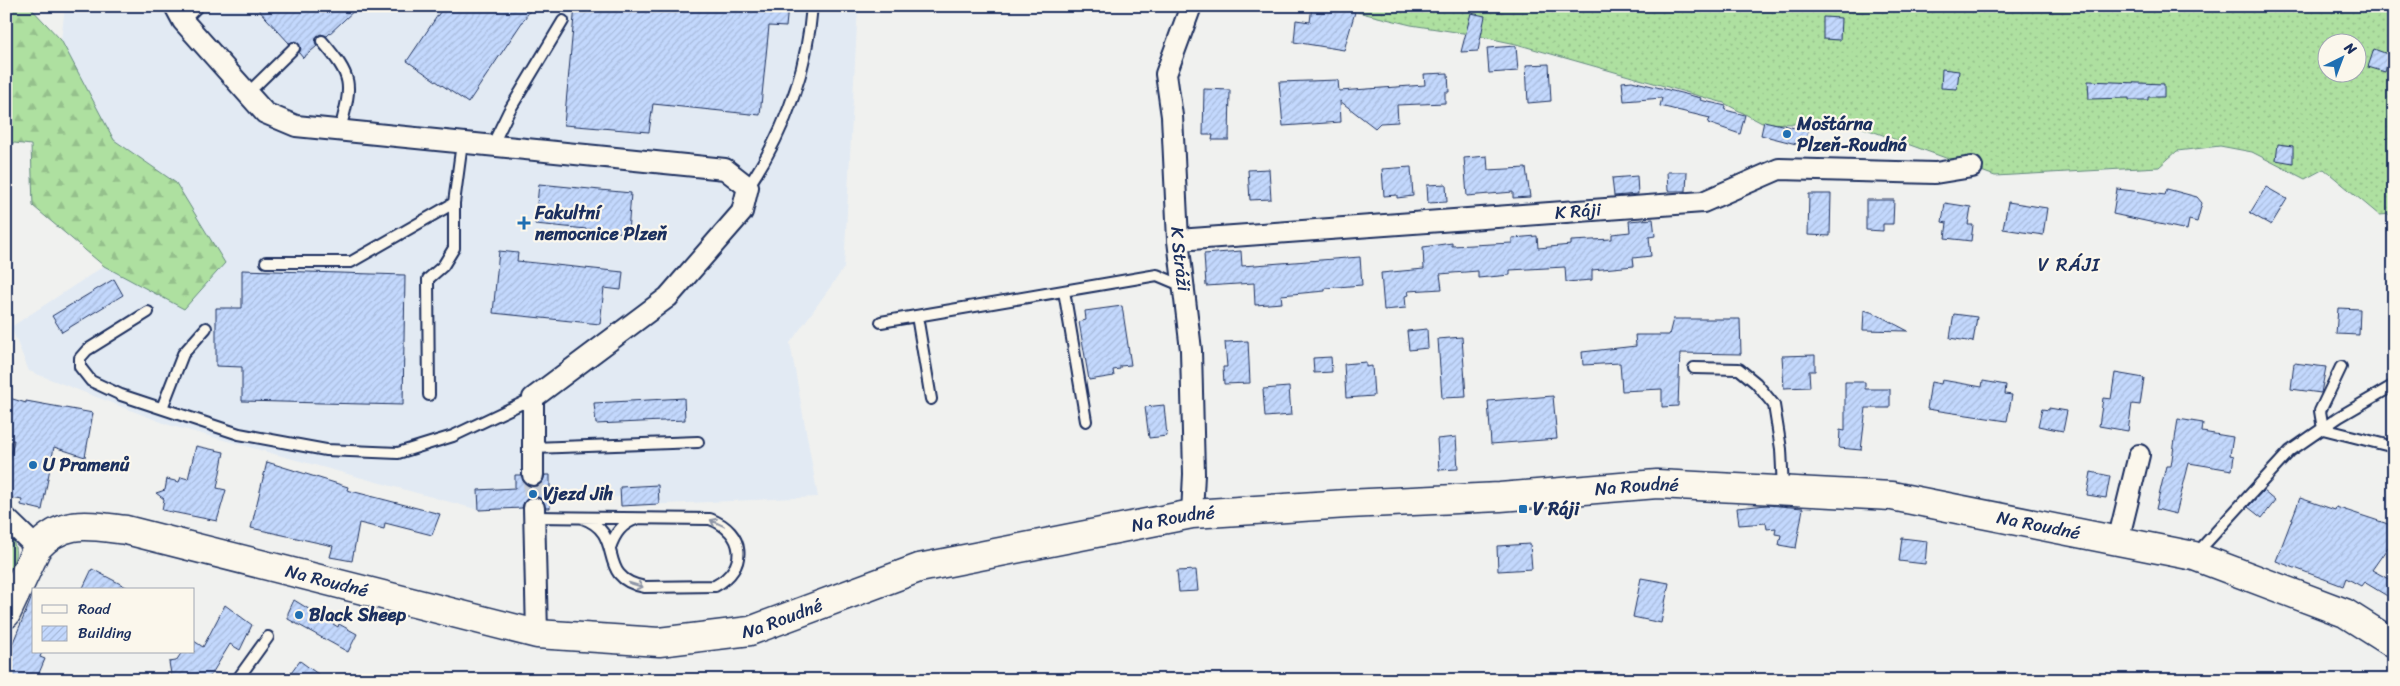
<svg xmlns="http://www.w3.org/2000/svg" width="2400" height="686" font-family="Sriracha,sans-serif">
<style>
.built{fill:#e2eaf3}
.grass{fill:#aee0a0;stroke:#64887f}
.forest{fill:url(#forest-firs);stroke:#64887f}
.garden{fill:url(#garden-dots);stroke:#64887f;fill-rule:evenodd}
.building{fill:url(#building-hatch);stroke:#1b2f5e}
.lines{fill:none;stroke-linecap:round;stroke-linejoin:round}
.street-tunnel{stroke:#c5cad2;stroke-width:20;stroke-dasharray:20 10;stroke-linecap:butt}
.lane-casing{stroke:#1b2f5e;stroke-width:14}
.street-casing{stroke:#1b2f5e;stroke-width:24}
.secondary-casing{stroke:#1b2f5e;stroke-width:31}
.lane{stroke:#fbf7ec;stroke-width:10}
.street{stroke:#fbf7ec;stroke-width:20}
.secondary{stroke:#fbf7ec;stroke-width:28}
.oneway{stroke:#8b93a5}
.poi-dot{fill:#1f6fb2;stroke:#fbf7ec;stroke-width:2}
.labels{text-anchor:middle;stroke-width:4.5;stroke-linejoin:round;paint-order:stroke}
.poi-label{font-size:18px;font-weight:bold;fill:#1b2f5e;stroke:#fbf7ec;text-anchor:start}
.street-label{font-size:18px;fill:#1b2f5e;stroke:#fbf7ec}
.neighbourhood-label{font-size:19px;letter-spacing:1px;fill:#1b2f5e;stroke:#fbf7ec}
</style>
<defs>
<pattern id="forest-firs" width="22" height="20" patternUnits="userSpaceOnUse" patternTransform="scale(1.25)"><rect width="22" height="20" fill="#aee0a0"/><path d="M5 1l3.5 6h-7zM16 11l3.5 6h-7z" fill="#95c08c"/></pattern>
<pattern id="garden-dots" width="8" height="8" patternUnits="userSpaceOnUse" patternTransform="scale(1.25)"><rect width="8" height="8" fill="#aee0a0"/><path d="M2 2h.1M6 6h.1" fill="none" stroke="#95c08c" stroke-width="1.8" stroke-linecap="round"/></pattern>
<pattern id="building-hatch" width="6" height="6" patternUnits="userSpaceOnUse" patternTransform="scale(1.25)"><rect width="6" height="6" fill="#c3d8fd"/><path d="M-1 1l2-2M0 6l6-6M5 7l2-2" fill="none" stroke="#a7badb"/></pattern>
</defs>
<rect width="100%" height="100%" fill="#f0f1ef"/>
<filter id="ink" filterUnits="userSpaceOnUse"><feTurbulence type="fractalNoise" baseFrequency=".02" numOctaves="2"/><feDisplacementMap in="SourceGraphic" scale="10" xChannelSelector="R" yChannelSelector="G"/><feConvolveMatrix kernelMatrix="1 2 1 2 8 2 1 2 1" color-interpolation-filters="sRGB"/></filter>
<g filter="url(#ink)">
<!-- built -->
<path class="built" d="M65 6H858L844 268 790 343 818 497 621 506V497L550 500V508L479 510 169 425 29 371 11 327 104 266 184 309 176 183 114 140 61 40Z"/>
<!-- grass -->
<path class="grass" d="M12 539C20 553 12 567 6 580V555Z"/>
<!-- forest -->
<path class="forest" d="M6 6H29L61 40 114 140 176 183 225 263 184 309 104 266 33 206 31 145 6 142Z"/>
<!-- garden -->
<path class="garden" d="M1349 6H2394V214L2379 215 2324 169 2305 179 2252 152 2220 146 2177 151 2159 167 1995 176 1858 126 1762 123 1724 103 1516 44 1469 34 1411 25 1349 10ZM2328 42H2358V72H2328Z"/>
<!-- building -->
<path class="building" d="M255 6H359L327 36 321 34 317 36 315 42 317 46 303 58 299 53 301 49 299 44 295 41 289 43Z
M444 6H533L468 103 407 61Z
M575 6H788L786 27 769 26 760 115 653 104 649 132 564 125Z
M1312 6H1334L1355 12 1344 50 1294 42 1296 20 1310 22Z
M1471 13 1485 16 1478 51 1461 52Z
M1823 17 1841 18 1840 40 1823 39Z
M1516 46 1518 71 1489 73 1487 48Z
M2374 49 2390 55 2385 72 2368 67Z
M1549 64 1551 101 1528 103 1526 65Z
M1942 69 1959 71 1957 89 1941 88Z
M1448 73 1449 92H1445V103L1397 105 1398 122 1380 123 1375 128 1340 101 1341 122 1283 126 1279 82 1338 80 1339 91 1425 85 1424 74Z
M1632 81 1701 98 1700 100 1726 106 1725 110 1745 115 1740 134 1708 123 1710 118 1660 106 1662 98 1624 101 1622 82Z
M2088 81 2164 84V97H2148V100H2129V98L2089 99Z
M1204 89 1230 90 1229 140H1212L1213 135H1203Z
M1764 121 1808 131 1804 146 1761 135Z
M2278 144 2293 146V163L2276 160Z
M1487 156 1488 170 1526 168 1530 197 1513 198V192L1467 196 1464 158Z
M1411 167 1413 196 1397 198V195L1384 196 1382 169Z
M1269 169 1271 199 1250 200 1248 170Z
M1667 172H1687L1686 191H1668Z
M1637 176 1638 194 1614 196 1612 178Z
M539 184 631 193 628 233 535 224Z
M1446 184 1447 202 1428 203 1427 185Z
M2266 187 2287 199 2271 225 2250 213Z
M2117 189 2165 195 2167 189 2197 197 2202 203 2197 222 2189 220 2187 230 2113 214Z
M1809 194H1831L1830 236 1808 235Z
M1866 200H1894L1893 224H1883V231L1866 230Z
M2008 202 2047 208 2043 235 2003 229Z
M1945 203 1971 207 1968 225H1973L1971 241 1945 238 1947 223 1942 222Z
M1653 219 1655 236 1649 237 1651 256 1633 258 1634 266 1592 270V280L1566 282 1565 267 1510 270V275L1478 278V271L1440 274 1442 289 1408 291 1409 295 1405 296 1406 308 1384 310 1381 273 1424 269 1423 247 1452 243V246L1512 243V238L1537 236 1538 248 1571 245V241L1612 239V234L1630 232 1629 221Z
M499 251 518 253 517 261 623 272 621 290 604 288 600 324 493 313Z
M1241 251 1242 266 1360 257 1362 285 1325 288V291L1281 295 1282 303 1255 305 1254 283 1206 286 1204 254Z
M242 270 405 275 403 405 242 401V367L216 366V308H242Z
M114 279 123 295 62 332 52 316Z
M1122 306 1131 365 1120 366V369L1113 370 1114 376 1089 380 1079 322 1086 320 1085 311Z
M2338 308 2360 309 2359 335 2336 334Z
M1864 310 1874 313 1908 331 1863 330Z
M1954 314 1977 317 1973 342 1950 338Z
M1673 319H1740L1741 354 1680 353 1678 406 1662 407V389L1622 391 1620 363 1583 365 1582 352 1636 346 1635 335H1669Z
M1427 329 1428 348 1409 350 1407 331Z
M1462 337 1466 397 1442 398 1438 339Z
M1248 341 1250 383 1224 384 1223 367H1227L1225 342Z
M1815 355V371H1809L1810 387 1784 388 1782 356Z
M1331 357 1332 372 1314 373 1313 358Z
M1366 362V367L1372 366 1374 396 1346 398 1344 364Z
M2294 363 2326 367 2321 393 2291 389Z
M2115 373 2144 378 2140 405 2132 404 2128 431 2099 426 2103 398 2111 399Z
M1942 380 1982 387 1983 381 2006 385 2005 394 2012 395 2007 421 1927 409 1931 382 1941 384Z
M1845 382H1865V389H1890V408H1866L1861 450 1839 448 1840 430 1845 431Z
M1289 387 1291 415 1265 417 1263 389Z
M1553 396 1557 439 1491 444 1488 401Z
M6 397 26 403V401L93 413 85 457 54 447 42 510 21 505 22 500 6 497V479L14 440 6 441Z
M684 398 685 420 596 424 594 403Z
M1164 405 1167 436 1149 438 1145 407Z
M2049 408 2067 411 2063 431 2038 426 2042 409 2049 410Z
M2178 419 2203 423 2202 432 2233 437 2230 455 2234 456 2232 470 2189 463 2176 514 2156 509 2166 466H2171Z
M1456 437 1458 469 1439 470 1437 439Z
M196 446 224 452 217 488 226 490 217 521 162 510 164 499 156 493 165 490 167 479 179 482 181 477 188 479Z
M267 462 348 487 347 490 440 514 432 535 385 523 384 529 359 523 352 561 330 557 333 546 251 528Z
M2091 472 2110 476 2106 498 2087 495Z
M515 475H521L527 485 533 487 543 481 545 475H550V508H546L540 498 533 496 524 502 522 508 479 510 478 490 515 488Z
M658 485 659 504 621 506 620 487Z
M2263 491 2275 501 2262 518 2248 507Z
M2300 498 2335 510 2336 507 2394 526V549L2388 547 2372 570 2394 582V600L2364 582 2361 586 2346 578 2343 586 2276 561Z
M1767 505 1803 508 1796 548 1779 545 1781 535 1775 534 1776 528 1767 529 1766 523 1739 525 1737 508Z
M1902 538 1927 541 1925 564 1899 561Z
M1530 544 1532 569 1498 571 1497 546Z
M92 569 132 590H82Z
M1196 570 1198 591 1179 592 1177 571Z
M1641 578 1669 583 1661 623 1633 617Z
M34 592V652H42L40 657 45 659 36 680H6V652H9Z
M294 600 338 627 339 624 357 634 348 652 288 619V613Z
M225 605 252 625 240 650 230 644 208 680H172L169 662 176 661 182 652H194V641L203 647Z
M300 661 326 680H286Z"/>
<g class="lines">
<!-- street-tunnel -->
<path class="street-tunnel" d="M533 475 534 508"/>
<defs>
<path id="lane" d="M183 21 198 6
M322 41C354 79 352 83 340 130
M247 94 294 48
M492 146 509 111 563 21
M748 187C784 133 807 71 812 6
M266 262H351L454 203
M1064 291 1086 421
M148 312 87 350 80 358V367L91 381 121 395 239 434 326 450 398 453 453 436 533 398
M917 316 931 399
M881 322 1157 275 1183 286
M2341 367 2320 411 2323 429 2394 447
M1694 368 1739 369 1756 383 1774 405 1781 449 1783 489
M429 395 428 279 443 266 454 248V203L462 143
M162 408 183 354 206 328
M533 448 698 442
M534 517 710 519C745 532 749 568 715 586L645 587C593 578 628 534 582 518
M610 548C615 533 622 524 636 519
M2195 555 2290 451 2339 417 2394 385
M237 680 268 637"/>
<g id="street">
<path d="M175 6 183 21 265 113 296 126 725 169 748 187 742 212 668 297 533 398V475"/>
<path id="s1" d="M1191 6 1166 74 1172 116 1178 240 1191 350 1194 474 1192 514"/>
<path id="s2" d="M1178 240 1703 202 1779 169 1935 173 1972 167"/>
<path d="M534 508 537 634"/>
<path d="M6 518 37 548"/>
<path d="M2118 541 2139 455"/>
</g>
<g id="secondary">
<path id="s3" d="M6 614 37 548C64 518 90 526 126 530L537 634 659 642 750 631 919 568 1192 514 1347 504 1500 497 1657 484 1892 496 2194 556 2345 613 2394 644"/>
</g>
</defs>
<!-- lane casing -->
<use href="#lane" class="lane-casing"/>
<!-- street casing -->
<use href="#street" class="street-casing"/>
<!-- secondary casing -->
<use href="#secondary" class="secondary-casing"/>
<!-- lane -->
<use href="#lane" class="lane"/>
<!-- street -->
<use href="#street" class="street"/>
<!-- secondary -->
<use href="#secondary" class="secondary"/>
</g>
<!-- one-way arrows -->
<defs><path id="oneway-shaft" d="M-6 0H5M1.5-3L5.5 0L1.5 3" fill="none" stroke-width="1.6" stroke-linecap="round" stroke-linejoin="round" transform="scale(1.25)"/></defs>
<g class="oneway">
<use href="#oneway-shaft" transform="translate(717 523) rotate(-155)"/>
<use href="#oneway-shaft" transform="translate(636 585) rotate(17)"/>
</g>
</g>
<!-- markers -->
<g class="poi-dot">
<circle cx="1787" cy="134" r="5"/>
<path d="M521.5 215.5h5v5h5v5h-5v5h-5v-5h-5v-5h5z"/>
<circle cx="33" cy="465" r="5"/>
<circle cx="533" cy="494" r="5"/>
<rect x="1518" y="504" width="10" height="10" rx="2.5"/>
<circle cx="299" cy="615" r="5"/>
</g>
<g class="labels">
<!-- poi labels -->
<g class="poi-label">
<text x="1797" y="130">Moštárna<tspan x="1797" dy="21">Plzeň-Roudná</tspan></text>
<text x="535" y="219">Fakultní<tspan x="535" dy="21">nemocnice Plzeň</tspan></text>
<text x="43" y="471">U Pramenů</text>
<text x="543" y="500">Vjezd Jih</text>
<text x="1533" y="515">V Ráji</text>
<text x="309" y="621">Black Sheep</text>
</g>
<!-- street labels -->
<g class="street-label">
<text dy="6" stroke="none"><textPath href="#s2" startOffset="401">K Ráji</textPath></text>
<text dy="6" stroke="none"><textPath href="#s1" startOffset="258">K Stráži</textPath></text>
<text dy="6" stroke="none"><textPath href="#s3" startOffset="1711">Na Roudné</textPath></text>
<text dy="6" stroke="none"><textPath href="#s3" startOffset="1246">Na Roudné</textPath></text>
<text dy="6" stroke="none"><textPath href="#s3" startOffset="2116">Na Roudné</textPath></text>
<text dy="6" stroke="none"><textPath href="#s3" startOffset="376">Na Roudné</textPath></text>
<text dy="6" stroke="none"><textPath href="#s3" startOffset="841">Na Roudné</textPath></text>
</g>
<!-- neighbourhood labels -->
<g class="neighbourhood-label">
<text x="2069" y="271">V RÁJI</text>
</g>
</g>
<!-- margin -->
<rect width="2400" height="686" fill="none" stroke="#fbf7ec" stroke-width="25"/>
<rect x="12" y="12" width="2375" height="661" fill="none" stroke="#1b2f5e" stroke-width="2" filter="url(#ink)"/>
<!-- legend -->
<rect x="32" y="588" width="162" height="65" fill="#fbf7ec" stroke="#a1a7b3"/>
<rect x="42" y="605" width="25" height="8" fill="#fbf7ec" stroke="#a1a7b3"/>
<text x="78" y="614" font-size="15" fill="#1b2f5e">Road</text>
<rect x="42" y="626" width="25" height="15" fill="url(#building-hatch)" stroke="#a1a7b3"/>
<text x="78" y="638" font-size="15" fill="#1b2f5e">Building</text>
<!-- north arrow -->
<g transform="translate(2342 58) rotate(42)"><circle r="24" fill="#fbf7ec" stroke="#a1a7b3"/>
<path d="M0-4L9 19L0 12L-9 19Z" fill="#1f6fb2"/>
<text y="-8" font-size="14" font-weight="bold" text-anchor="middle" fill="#1b2f5e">N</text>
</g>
</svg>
